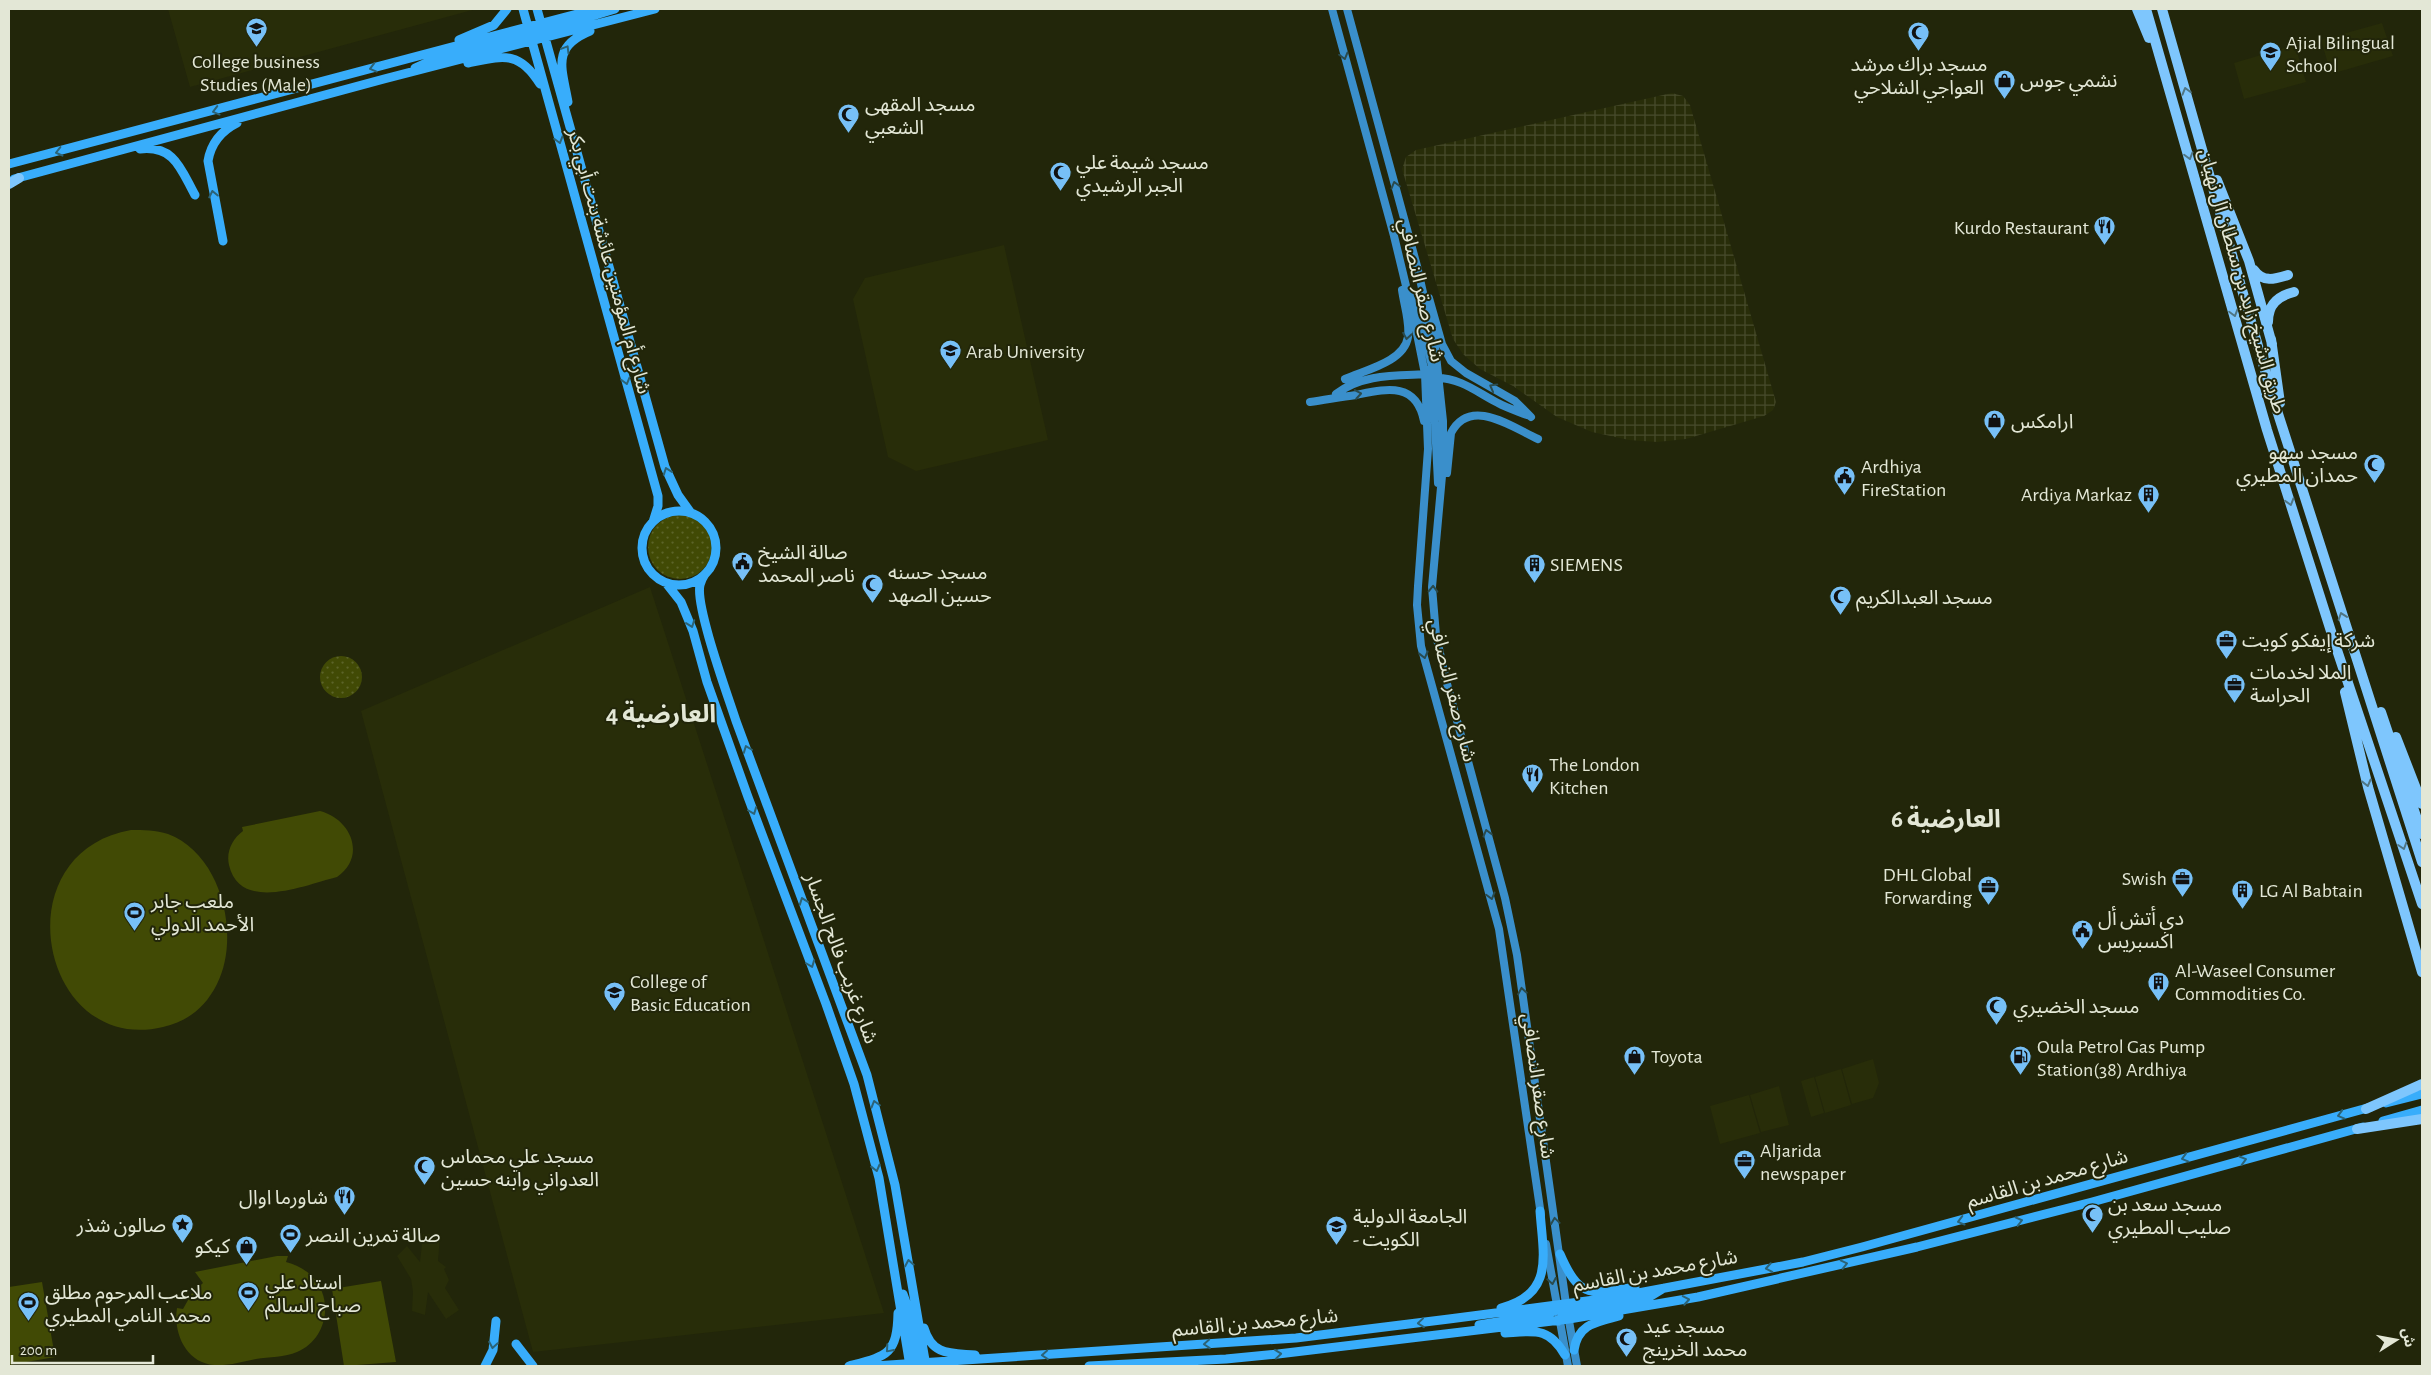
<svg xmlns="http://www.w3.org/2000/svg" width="2431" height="1375" font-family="'Alegreya Sans','Noto Sans Arabic',sans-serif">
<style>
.built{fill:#282d09}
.industrial{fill:url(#industrial-grid)}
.grass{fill:url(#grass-dots)}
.garden{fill:#414a05}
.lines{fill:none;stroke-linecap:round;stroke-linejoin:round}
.secondary{stroke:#3a8fcb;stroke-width:8}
.primary{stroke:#38adfb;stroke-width:9}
.motorway{stroke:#7ec6fd;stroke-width:10}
.oneway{stroke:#2c6376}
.oneway2{stroke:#2a4b4e}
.oneway3{stroke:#507684}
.labels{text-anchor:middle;stroke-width:4;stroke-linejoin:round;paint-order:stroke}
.poi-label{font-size:20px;fill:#e3e7d6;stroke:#22260a;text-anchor:start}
.street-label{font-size:20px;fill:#e3e7d6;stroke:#22260a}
.district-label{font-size:25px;font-weight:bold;fill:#e3e7d6;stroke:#22260a}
</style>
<defs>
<pattern id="industrial-grid" width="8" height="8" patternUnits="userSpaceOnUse" patternTransform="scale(1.25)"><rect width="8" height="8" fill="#282d09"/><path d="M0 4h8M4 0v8" fill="none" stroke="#474b2c"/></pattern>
<pattern id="grass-dots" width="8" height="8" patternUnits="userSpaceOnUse" patternTransform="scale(1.25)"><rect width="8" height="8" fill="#414a05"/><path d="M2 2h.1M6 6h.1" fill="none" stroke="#5c6429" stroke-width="1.8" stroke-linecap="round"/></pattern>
</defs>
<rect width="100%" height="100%" fill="#22260a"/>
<!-- built -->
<path class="built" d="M168 9H476L190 87Z
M2382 23 2393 56 2331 74 2321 40Z
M2295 45 2306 82 2244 99 2234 63Z
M1004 245 1048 440 916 471 888 457 853 299 865 278Z
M650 587 884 1313 533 1352 361 711Z
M1873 1059 1879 1083 1873 1098 1852 1104 1842 1069Z
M1841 1069 1851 1105 1825 1113 1815 1077Z
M1814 1077 1824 1113 1811 1117 1801 1081Z
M1779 1086 1789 1125 1761 1132 1750 1095Z
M1749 1095 1760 1133 1720 1144 1710 1106Z
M423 1234 440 1235 438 1261 446 1267 444 1269 449 1280 445 1288 459 1310 446 1319 428 1292 425 1315 412 1311 413 1292 411 1279 397 1256 407 1246 420 1262Z"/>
<!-- industrial -->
<path class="industrial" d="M1672 93 1683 96 1690 105 1776 402 1773 410 1764 416 1686 439 1657 442 1629 440 1592 432 1557 417 1513 386 1480 369 1463 354 1453 339 1402 169 1406 157 1416 150Z"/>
<!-- grass -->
<path class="grass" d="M648 547a32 32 0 1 1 64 0a32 32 0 1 1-64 0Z
M320 677a21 21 0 1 1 42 0a21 21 0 1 1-42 0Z"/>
<!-- garden -->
<path class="garden" d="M320 811C351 819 367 856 337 877 305 885 240 913 229 865 226 852 232 839 243 831L242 827Z
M131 830C143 830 156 830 168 834 222 854 241 937 217 984 205 1008 188 1021 163 1027 41 1056 0 853 131 830Z
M277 1256H288L286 1262C302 1266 316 1276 322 1292 331 1315 320 1343 297 1352 285 1357 269 1357 256 1359 242 1362 228 1366 214 1365 186 1363 173 1333 177 1308L183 1309 192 1293 203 1283 195 1272Z
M381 1281 396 1362 344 1366 332 1289Z
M42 1282 55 1357 9 1365V1287Z"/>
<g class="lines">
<!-- secondary -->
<path class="secondary" d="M1332 9 1394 236 1414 319 1425 374 1428 449 1418 586 1417 605 1421 646 1499 929 1541 1215
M1347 9 1417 266 1435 346 1443 421V465L1432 587 1436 635 1446 680 1505 898 1517 955 1566 1304 1577 1366
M1411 292 1421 318 1434 375
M1429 298 1442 344 1451 361 1466 373 1515 401 1531 417
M1425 369 1433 383 1438 483
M1437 378C1461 378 1478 393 1498 403 1507 408 1517 411 1527 415
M1345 379C1365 370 1404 362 1408 337 1410 322 1404 305 1402 290
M1336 394C1363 373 1398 376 1430 374
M1310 402C1325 400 1340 397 1356 395 1386 389 1416 381 1424 421
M1447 473 1451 433C1470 396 1512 427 1538 439
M1546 1244 1568 1366"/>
<!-- primary -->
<path class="primary" d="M523 9 658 496V506L653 522
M537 9 665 467 678 495 691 513
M540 32 615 9
M459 40 494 25 507 9
M468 63C503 56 519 50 540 84
M415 68 437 58 534 32
M568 102C562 68 551 47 590 31
M140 149C175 145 181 170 195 195
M9 164 596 9
M14 179 384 79 655 9
M223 241 208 161C211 143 221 131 237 123
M642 548a37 37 0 1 1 74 0a37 37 0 1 1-74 0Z
M705 574C703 577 701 581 700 585 695 606 728 696 736 721L867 1075 895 1185 926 1366
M666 583 681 602 693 631 707 682 748 797 826 1004 854 1084 879 1178 910 1366
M2386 1103 2422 1094
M2383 1121 2422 1110
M1560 1254C1580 1300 1591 1294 1635 1287
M903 1294 907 1305 919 1366
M1501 1308C1555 1294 1543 1255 1540 1211
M1559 1321 1564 1314 1570 1311 1651 1296 1664 1288
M1479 1325 1547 1314 1561 1308
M924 1328C932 1356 951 1353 975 1355
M1505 1333C1535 1331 1549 1327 1565 1355
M516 1344 533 1366
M1574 1350C1578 1324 1596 1322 1619 1316
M485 1366 493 1350 496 1321
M849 1366C887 1356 897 1355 898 1313
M874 1366 1296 1338 1449 1319 1617 1297 1803 1262 1862 1247 2371 1107
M1089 1366 1226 1359 1278 1354 1569 1319 1698 1297 1917 1247 2092 1202 2363 1127"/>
<!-- motorway -->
<path class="motorway" d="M2137 9 2149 38
M2146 9 2267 430 2336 647 2422 904
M2162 9 2272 395 2422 862
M2217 180 2249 261 2272 344
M9 184 19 178
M2254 270C2263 283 2275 279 2288 275
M2268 322C2268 304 2278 296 2294 292
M2271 339 2280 403
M2345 692 2368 787 2422 972
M2381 712 2422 834
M2396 737 2422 804
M2366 1109 2422 1084
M2357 1129 2422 1119"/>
</g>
<!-- one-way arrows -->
<defs><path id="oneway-chevron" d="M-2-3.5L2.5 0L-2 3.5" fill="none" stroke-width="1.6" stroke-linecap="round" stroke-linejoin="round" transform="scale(1.25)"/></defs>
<g class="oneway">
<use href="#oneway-chevron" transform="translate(566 49) rotate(-59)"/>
<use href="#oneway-chevron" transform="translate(373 68) rotate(165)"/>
<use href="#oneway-chevron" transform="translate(216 111) rotate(165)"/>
<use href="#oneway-chevron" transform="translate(559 140) rotate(74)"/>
<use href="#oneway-chevron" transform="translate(59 152) rotate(166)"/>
<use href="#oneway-chevron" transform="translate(213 194) rotate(-102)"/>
<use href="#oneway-chevron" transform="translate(626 381) rotate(75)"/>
<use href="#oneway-chevron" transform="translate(667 471) rotate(-110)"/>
<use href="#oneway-chevron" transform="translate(691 624) rotate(70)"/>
<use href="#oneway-chevron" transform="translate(747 749) rotate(-111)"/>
<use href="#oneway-chevron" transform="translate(753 811) rotate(69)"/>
<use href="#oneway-chevron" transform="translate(803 901) rotate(-110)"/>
<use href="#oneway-chevron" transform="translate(811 964) rotate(69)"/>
<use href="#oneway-chevron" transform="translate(875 1104) rotate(-106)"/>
<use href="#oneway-chevron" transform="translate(2341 1115) rotate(165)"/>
<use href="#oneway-chevron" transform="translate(2185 1158) rotate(165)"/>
<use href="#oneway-chevron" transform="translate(2243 1160) rotate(-16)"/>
<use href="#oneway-chevron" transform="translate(876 1168) rotate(76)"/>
<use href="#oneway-chevron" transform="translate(1961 1221) rotate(165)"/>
<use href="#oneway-chevron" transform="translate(2019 1221) rotate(-14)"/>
<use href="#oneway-chevron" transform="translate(909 1263) rotate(-100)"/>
<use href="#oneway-chevron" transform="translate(1844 1264) rotate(-13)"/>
<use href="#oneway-chevron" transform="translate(1769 1268) rotate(170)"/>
<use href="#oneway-chevron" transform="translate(1686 1300) rotate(-10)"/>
<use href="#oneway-chevron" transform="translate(1421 1323) rotate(174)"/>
<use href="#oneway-chevron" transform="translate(1207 1344) rotate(176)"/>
<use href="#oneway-chevron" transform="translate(493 1345) rotate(100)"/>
<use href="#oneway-chevron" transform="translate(889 1349) rotate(131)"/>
<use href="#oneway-chevron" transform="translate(1278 1354) rotate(-6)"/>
<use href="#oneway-chevron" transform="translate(1045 1355) rotate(176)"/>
</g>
<g class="oneway2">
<use href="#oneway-chevron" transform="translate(1344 56) rotate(75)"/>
<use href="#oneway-chevron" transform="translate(1395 185) rotate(-105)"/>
<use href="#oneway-chevron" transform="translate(1407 336) rotate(99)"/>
<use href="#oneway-chevron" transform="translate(1493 387) rotate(-151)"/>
<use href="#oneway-chevron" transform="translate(1358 394) rotate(-10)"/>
<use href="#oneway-chevron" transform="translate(1433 589) rotate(-89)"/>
<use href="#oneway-chevron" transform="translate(1424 655) rotate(76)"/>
<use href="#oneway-chevron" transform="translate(1487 833) rotate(-105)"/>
<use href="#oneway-chevron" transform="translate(1491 896) rotate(75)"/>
<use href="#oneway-chevron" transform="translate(1522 991) rotate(-99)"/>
<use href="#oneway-chevron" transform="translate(1555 1221) rotate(-98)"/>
<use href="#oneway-chevron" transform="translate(1552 1281) rotate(80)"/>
</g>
<g class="oneway3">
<use href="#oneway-chevron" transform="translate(2186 91) rotate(-106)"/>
<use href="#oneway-chevron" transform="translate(2189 156) rotate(74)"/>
<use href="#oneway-chevron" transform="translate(2234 313) rotate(74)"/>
<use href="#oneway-chevron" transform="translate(2290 502) rotate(73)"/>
<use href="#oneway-chevron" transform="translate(2342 616) rotate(-109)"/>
<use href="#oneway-chevron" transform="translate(2367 783) rotate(76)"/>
<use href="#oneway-chevron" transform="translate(2403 846) rotate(72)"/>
</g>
<!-- icons -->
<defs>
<symbol id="school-pin" viewBox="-11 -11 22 30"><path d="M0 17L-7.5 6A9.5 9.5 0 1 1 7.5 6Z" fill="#77c0f7" stroke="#22260a"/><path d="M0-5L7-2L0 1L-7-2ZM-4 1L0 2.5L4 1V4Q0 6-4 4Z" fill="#111"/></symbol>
<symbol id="mosque-pin" viewBox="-11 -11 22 30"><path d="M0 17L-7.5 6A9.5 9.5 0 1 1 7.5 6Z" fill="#77c0f7" stroke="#22260a"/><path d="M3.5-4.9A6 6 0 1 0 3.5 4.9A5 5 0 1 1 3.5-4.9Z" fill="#111"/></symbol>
<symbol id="shop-pin" viewBox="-11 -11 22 30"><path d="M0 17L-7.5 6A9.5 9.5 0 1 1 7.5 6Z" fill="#77c0f7" stroke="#22260a"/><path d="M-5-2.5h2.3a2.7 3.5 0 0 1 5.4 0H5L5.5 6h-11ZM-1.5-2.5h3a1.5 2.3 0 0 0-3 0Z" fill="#111"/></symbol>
<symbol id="restaurant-pin" viewBox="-11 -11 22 30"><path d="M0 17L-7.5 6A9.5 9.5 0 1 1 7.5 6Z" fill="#77c0f7" stroke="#22260a"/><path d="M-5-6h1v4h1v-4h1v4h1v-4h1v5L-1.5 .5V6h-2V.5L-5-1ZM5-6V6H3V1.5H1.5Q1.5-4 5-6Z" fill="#111"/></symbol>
<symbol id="civic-pin" viewBox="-11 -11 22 30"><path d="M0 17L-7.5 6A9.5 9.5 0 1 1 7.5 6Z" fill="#77c0f7" stroke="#22260a"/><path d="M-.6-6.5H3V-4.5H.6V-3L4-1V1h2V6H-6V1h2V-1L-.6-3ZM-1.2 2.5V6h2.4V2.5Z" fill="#111"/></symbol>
<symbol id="building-pin" viewBox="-11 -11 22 30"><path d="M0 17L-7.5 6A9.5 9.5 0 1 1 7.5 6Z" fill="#77c0f7" stroke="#22260a"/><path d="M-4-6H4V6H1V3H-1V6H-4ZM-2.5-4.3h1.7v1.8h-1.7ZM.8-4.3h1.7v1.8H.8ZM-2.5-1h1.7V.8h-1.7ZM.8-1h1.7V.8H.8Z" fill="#111"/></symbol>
<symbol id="office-pin" viewBox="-11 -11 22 30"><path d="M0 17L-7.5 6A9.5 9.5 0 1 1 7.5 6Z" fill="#77c0f7" stroke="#22260a"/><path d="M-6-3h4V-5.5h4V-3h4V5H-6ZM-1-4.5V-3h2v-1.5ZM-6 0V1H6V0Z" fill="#111"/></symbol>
<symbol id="stadium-pin" viewBox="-11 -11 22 30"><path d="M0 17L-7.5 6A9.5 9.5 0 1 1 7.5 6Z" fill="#77c0f7" stroke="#22260a"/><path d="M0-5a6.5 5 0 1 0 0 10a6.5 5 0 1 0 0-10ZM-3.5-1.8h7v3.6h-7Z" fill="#111"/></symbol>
<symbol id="fuel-pin" viewBox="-11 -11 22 30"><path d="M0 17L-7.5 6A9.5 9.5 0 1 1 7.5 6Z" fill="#77c0f7" stroke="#22260a"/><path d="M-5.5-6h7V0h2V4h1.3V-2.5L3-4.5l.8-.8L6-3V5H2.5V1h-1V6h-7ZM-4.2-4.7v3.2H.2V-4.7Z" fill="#111"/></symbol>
<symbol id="sight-pin" viewBox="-11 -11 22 30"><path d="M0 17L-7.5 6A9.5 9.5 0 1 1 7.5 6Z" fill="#77c0f7" stroke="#22260a"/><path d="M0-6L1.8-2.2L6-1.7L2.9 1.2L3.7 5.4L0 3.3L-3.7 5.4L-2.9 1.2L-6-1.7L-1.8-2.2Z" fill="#111"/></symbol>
<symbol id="university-pin" viewBox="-11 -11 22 30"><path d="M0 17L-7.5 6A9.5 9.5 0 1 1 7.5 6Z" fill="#77c0f7" stroke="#22260a"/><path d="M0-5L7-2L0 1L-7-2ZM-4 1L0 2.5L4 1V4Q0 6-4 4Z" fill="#111"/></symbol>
</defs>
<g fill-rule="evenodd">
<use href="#school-pin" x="244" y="16" width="25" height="34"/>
<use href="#mosque-pin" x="1906" y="20" width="25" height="34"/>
<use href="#school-pin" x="2258" y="40" width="25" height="34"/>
<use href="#shop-pin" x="1992" y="68" width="25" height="34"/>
<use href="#mosque-pin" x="836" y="102" width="25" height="34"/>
<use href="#mosque-pin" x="1048" y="160" width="25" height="34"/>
<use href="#restaurant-pin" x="2092" y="214" width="25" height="34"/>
<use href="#school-pin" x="938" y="338" width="25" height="34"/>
<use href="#shop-pin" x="1982" y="408" width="25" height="34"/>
<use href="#mosque-pin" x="2362" y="452" width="25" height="34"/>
<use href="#civic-pin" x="1832" y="464" width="25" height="34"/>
<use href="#building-pin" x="2136" y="482" width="25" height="34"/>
<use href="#civic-pin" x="730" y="550" width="25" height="34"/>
<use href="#building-pin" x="1522" y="552" width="25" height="34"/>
<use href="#mosque-pin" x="860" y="572" width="25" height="34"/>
<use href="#mosque-pin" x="1828" y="584" width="25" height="34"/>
<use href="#office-pin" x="2214" y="628" width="25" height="34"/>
<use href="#office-pin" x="2222" y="672" width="25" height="34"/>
<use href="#restaurant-pin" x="1520" y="762" width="25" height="34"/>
<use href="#office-pin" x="2170" y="866" width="25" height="34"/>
<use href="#office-pin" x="1976" y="874" width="25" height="34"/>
<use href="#building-pin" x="2230" y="878" width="25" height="34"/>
<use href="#stadium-pin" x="122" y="900" width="25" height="34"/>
<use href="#civic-pin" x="2070" y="918" width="25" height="34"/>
<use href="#building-pin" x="2146" y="970" width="25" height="34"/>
<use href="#school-pin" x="602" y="980" width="25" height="34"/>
<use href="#mosque-pin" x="1984" y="994" width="25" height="34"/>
<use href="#shop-pin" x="1622" y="1044" width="25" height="34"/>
<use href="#fuel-pin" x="2008" y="1044" width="25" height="34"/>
<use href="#office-pin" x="1732" y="1148" width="25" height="34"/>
<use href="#mosque-pin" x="412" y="1154" width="25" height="34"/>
<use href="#restaurant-pin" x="332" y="1184" width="25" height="34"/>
<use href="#mosque-pin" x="2080" y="1202" width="25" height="34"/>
<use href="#sight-pin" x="170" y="1212" width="25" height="34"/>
<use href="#university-pin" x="1324" y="1214" width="25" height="34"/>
<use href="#stadium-pin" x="278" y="1222" width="25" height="34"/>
<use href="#shop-pin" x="234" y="1234" width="25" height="34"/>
<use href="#stadium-pin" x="236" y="1280" width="25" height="34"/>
<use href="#stadium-pin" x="16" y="1290" width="25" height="34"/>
<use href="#mosque-pin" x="1614" y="1326" width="25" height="34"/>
</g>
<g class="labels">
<!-- poi labels -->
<g class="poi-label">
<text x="2286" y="49">Ajial Bilingual<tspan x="2286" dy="23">School</tspan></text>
<text x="256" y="68" text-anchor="middle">College business<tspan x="256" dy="23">Studies (Male)</tspan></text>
<text x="1919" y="71" text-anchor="middle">مسجد براك مرشد<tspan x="1919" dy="23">العواجي الشلاحي</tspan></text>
<text x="2020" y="87">نشمي جوس</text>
<text x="865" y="111">مسجد المقهى<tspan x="865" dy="23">الشعبي</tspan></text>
<text x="1076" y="169">مسجد شيمة علي<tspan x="1076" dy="23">الجبر الرشيدي</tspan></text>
<text x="2089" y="234" text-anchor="end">Kurdo Restaurant</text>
<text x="966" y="358">Arab University</text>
<text x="2011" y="428">ارامكس</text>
<text x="2358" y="459" text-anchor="end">مسجد سهو<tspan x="2358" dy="23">حمدان المطيري</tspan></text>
<text x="1861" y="473">Ardhiya<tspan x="1861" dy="23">FireStation</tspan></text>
<text x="2132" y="501" text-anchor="end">Ardiya Markaz</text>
<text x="758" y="559">صالة الشيخ<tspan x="758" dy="23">ناصر المحمد</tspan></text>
<text x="1550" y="571">SIEMENS</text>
<text x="888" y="579">مسجد حسنه<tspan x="888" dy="23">حسين الصهد</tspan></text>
<text x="1856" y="604">مسجد العبدالكريم</text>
<text x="2242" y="647">شركة إيفكو كويت</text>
<text x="2250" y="679">الملا لخدمات<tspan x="2250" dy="23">الحراسة</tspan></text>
<text x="1549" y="771">The London<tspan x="1549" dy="23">Kitchen</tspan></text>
<text x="1972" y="881" text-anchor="end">DHL Global<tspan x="1972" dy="23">Forwarding</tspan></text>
<text x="2167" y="885" text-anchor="end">Swish</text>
<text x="2259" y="897">LG Al Babtain</text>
<text x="151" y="908">ملعب جابر<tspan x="151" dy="23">الأحمد الدولي</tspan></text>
<text x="2098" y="925">دي أتش أل<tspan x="2098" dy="23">اكسبريس</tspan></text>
<text x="2175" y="977">Al-Waseel Consumer<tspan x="2175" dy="23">Commodities Co.</tspan></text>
<text x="630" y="988">College of<tspan x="630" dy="23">Basic Education</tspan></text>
<text x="2013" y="1013">مسجد الخضيري</text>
<text x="2037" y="1053">Oula Petrol Gas Pump<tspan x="2037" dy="23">Station(38) Ardhiya</tspan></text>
<text x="1651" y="1063">Toyota</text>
<text x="1760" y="1157">Aljarida<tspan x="1760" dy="23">newspaper</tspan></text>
<text x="441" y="1163">مسجد علي محماس<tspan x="441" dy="23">العدواني وابنه حسين</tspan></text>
<text x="328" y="1204" text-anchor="end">شاورما اوال</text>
<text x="2108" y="1211">مسجد سعد بن<tspan x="2108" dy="23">صليب المطيري</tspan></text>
<text x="1353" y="1223">الجامعة الدولية<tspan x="1353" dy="23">- الكويت</tspan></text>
<text x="166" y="1232" text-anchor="end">صالون شذر</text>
<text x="306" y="1242">صالة تمرين النصر</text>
<text x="230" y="1253" text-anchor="end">كيكو</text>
<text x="265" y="1289">استاد علي<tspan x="265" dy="23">صباح السالم</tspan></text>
<text x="45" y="1299">ملاعب المرحوم مطلق<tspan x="45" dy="23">محمد النامي المطيري</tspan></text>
<text x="1643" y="1333">مسجد عيد<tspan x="1643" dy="23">محمد الخرينج</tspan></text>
</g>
<!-- street labels -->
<g class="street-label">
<text transform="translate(610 261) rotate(75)" y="7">شارع أم المؤمنين عائشة بنت أبي بكر</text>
<text transform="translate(2243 281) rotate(74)" y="7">طريق الشيخ زايد بن سلطان آل نهيان</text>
<text transform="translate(1422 290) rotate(77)" y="7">شارع صقر النصافي</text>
<text transform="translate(1453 690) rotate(76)" y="7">شارع صقر النصافي</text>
<text transform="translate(842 958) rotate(70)" y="7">شارع غريب فالح الجسار</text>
<text transform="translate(1539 1086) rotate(82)" y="7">شارع صقر النصافي</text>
<text transform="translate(2047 1178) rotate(-16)" y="7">شارع محمد بن القاسم</text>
<text transform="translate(1655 1270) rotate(-10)" y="7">شارع محمد بن القاسم</text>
<text transform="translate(1255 1322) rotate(-5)" y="7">شارع محمد بن القاسم</text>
</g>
<!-- district labels -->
<g class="district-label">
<text x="661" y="722">العارضية 4</text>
<text x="1946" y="827">العارضية 6</text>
</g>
</g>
<!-- border -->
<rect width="2431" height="1375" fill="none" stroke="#e3e7d6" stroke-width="20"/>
<!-- north arrow -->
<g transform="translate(2396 1340) rotate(79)" stroke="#22260a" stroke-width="4" paint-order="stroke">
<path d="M0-4L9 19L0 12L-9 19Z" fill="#e3e7d6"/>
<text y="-8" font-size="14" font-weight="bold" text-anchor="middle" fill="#e3e7d6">ش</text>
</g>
<!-- scale -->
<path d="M12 1355v8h141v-8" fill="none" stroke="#e3e7d6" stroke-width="2.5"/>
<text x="20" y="1355" font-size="15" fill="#e3e7d6" stroke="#22260a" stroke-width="4" paint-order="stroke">200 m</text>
</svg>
